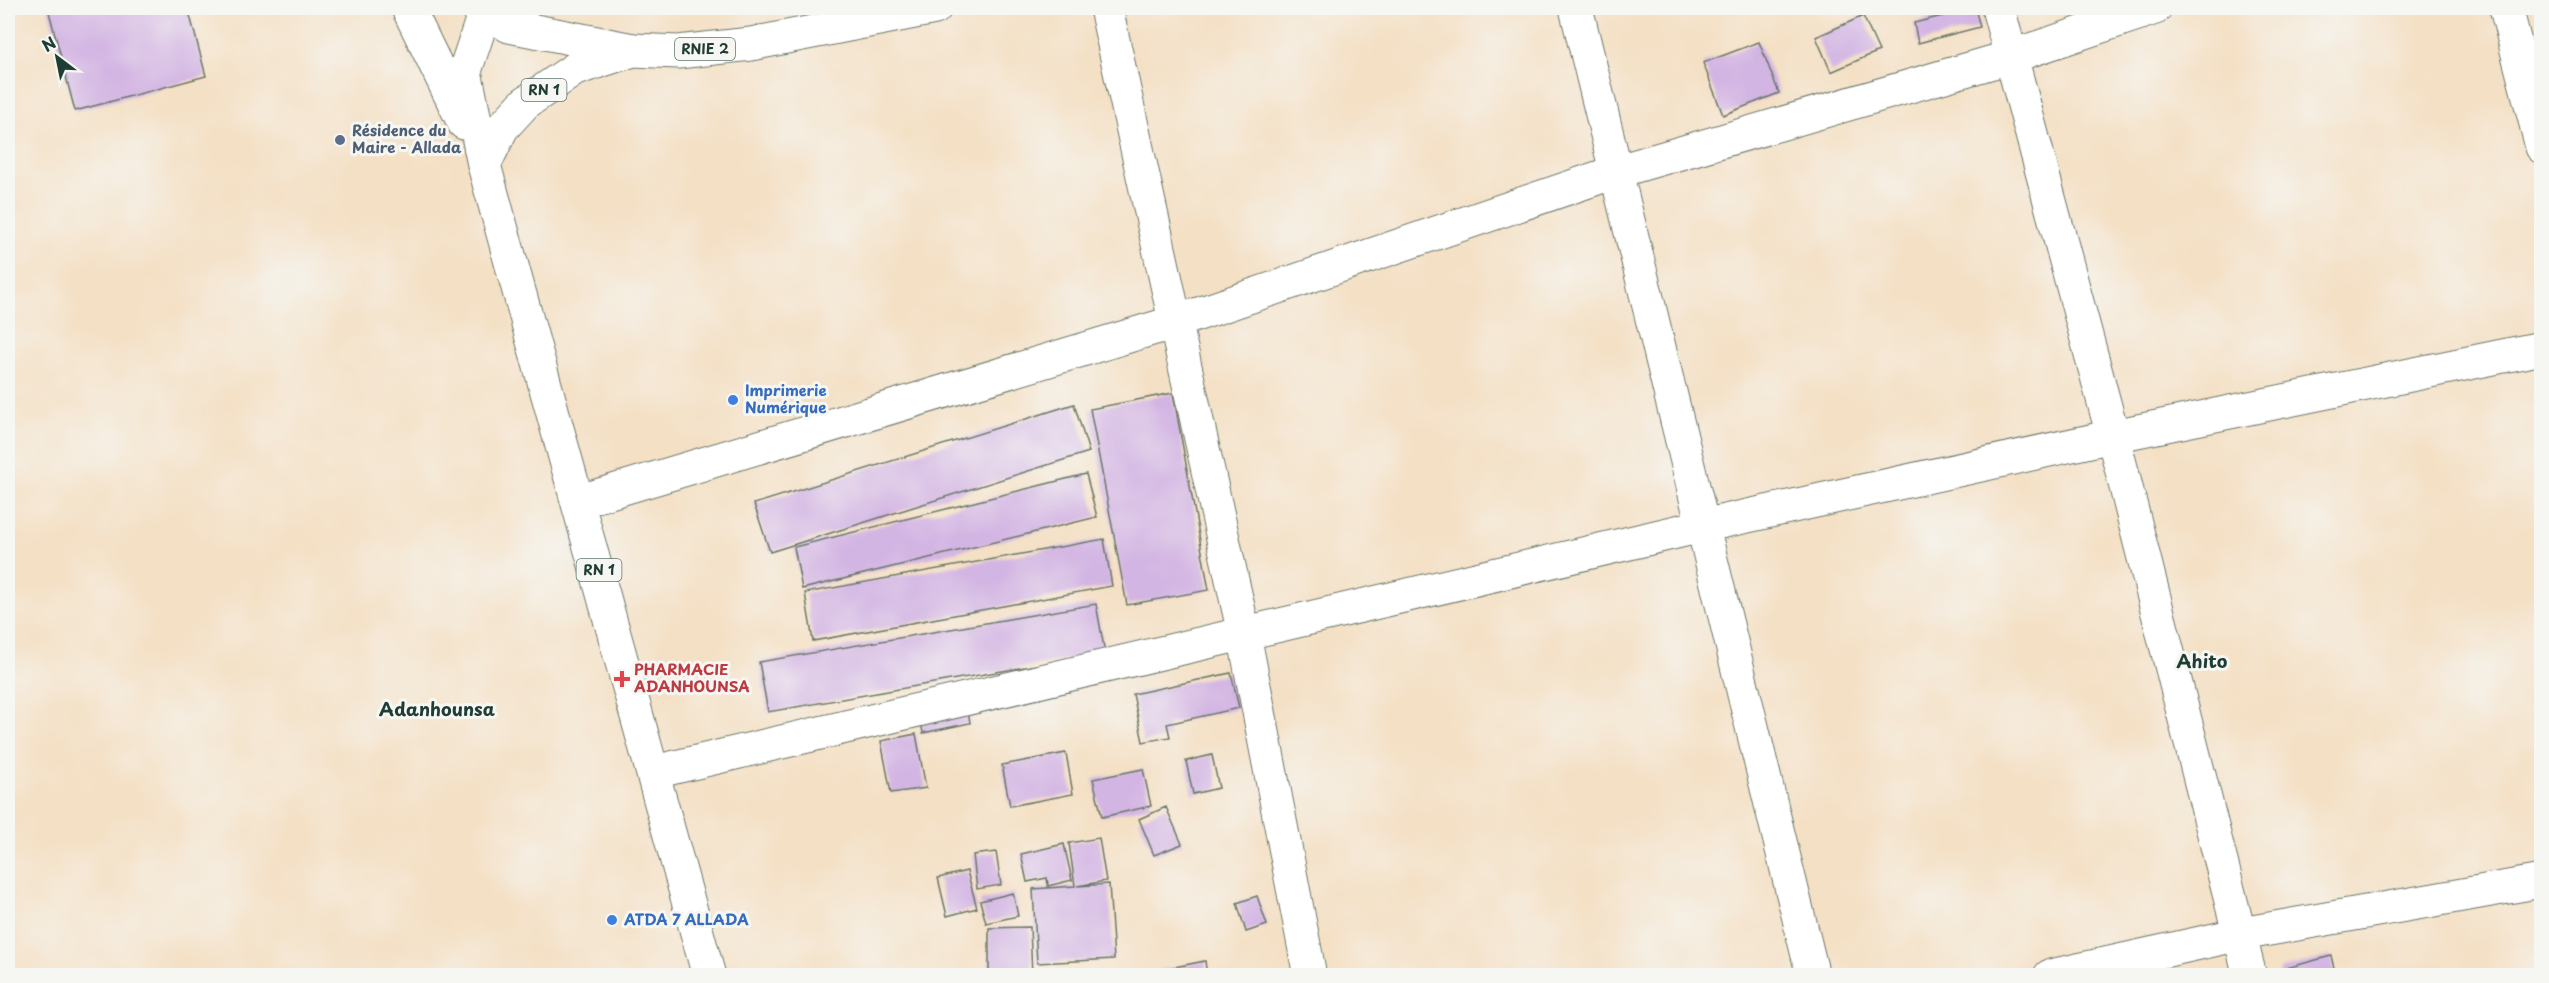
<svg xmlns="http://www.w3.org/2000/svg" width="2549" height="983" font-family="'Playpen Sans',sans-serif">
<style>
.building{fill:#d3b5e3}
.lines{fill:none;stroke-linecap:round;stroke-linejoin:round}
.minor-casing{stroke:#6a7667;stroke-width:35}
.major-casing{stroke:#6a7667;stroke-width:35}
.highway-casing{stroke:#6a7667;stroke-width:35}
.minor{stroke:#fff;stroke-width:33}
.major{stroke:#fff;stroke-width:33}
.highway{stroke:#fff;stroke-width:33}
.service-dot{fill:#5c6f8a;stroke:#f6f6f2;stroke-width:2}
.shop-dot{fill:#3f7fe0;stroke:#f6f6f2;stroke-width:2}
.health-dot{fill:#e0444e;stroke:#f6f6f2;stroke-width:2}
.labels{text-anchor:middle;stroke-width:6;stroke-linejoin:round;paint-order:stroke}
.shield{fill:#f6f6f2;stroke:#60746d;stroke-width:1.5}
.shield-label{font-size:14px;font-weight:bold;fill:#1f3d34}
.service-label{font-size:15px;font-weight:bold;fill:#4e5e75;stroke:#f6f6f2;text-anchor:start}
.shop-label{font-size:15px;font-weight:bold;fill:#366cbe;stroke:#f6f6f2;text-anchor:start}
.health-label{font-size:15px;font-weight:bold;fill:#be3a42;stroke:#f6f6f2;text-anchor:start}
.quarter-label{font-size:18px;font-weight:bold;fill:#1f3d34;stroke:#f6f6f2}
</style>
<rect width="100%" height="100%" fill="#f6f6f2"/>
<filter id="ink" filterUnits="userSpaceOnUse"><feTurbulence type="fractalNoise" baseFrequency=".0167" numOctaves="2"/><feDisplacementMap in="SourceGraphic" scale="12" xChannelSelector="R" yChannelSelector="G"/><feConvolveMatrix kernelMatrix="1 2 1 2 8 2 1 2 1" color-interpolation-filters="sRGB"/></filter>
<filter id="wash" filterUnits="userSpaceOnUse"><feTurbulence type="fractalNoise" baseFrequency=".008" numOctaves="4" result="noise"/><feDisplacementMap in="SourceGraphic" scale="24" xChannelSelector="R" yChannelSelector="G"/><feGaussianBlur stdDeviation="1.35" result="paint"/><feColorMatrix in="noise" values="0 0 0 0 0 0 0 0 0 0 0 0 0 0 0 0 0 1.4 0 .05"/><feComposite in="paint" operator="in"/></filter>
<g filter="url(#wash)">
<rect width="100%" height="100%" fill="#f4e0c5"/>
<g id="blocks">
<!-- building -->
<path class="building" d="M48 8H188L206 76 75 111Z
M1927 8H1956L1930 16Z
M1975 8 1980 27 1918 43 1914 23Z
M1863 16 1879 51 1831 72 1816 37Z
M1759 42 1779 93 1723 115 1703 63Z
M1173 393 1209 590 1127 605 1090 409Z
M1074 404 1089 452 770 552 754 504Z
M1086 474 1097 517 802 589 794 547Z
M1104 539 1112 586 813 641 805 593Z
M1096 604 1105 653 768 712 759 662Z
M1231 673 1239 708 1167 724 1170 737 1143 742 1133 694Z
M968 711 970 723 923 733 921 721Z
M916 734 926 788 891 793 881 741Z
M1066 753 1073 794 1010 806 1002 765Z
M1212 755 1219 788 1193 794 1186 761Z
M1143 769 1151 806 1102 817 1093 779Z
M1166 807 1182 844 1154 855 1139 819Z
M1099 838 1106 881 1077 886 1109 884 1114 959 1037 963 1033 889 1075 886 1069 843Z
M1064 844 1072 880 1048 886 1047 878 1027 882 1021 854Z
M996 852 1001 885 977 889 973 855Z
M967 871 977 908 947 916 938 878Z
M1013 893 1018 916 986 923 980 901Z
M1257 896 1267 925 1246 932 1237 903Z
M1030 927 1032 976H989V928Z
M2331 956 2336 976H2280L2279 970Z
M1205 961 1207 976H1139V974Z"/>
</g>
</g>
<g filter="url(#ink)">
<use href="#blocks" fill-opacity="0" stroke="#6a7667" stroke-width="1.5"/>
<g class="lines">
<defs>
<path id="minor" d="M1106 8 1244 634 1310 976
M1576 8 1813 976
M1998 8 2113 436 2250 976
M2506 8 2542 147
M580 501 1175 322 1615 172 2010 57 2155 8
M654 772 1702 526 2113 436 2542 348
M2050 976 2241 934 2542 881"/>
<path id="major" d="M408 8 464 123
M486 8 465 71 484 165 709 976
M484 165 502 128 525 103 575 69 633 50"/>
<path id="highway" d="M480 8 509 26 633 50 678 52 751 44 935 8"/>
</defs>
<!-- minor casing -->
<use href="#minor" class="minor-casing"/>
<!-- major casing -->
<use href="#major" class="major-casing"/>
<!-- highway casing -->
<use href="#highway" class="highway-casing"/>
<!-- minor -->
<use href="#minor" class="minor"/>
<!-- major -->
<use href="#major" class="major"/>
<!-- highway -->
<use href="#highway" class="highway"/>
</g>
</g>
<!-- markers -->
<circle class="service-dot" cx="340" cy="140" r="6"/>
<g class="shop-dot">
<circle cx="733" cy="400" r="6"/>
<circle cx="612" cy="920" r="6"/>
</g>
<path class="health-dot" d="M619 670h6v6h6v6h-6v6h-6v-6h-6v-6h6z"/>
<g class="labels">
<!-- shield labels -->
<g class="shield">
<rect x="675" y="38" width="60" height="22" rx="4.5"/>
<rect x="521.5" y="79" width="45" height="22" rx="4.5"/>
<rect x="576.5" y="559" width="45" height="22" rx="4.5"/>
</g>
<g class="shield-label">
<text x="705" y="54">RNIE 2</text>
<text x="544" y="95">RN 1</text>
<text x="599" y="575">RN 1</text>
</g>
<!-- service labels -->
<g class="service-label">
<text x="352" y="136">Résidence du<tspan x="352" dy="17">Maire - Allada</tspan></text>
</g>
<!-- shop labels -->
<g class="shop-label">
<text x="745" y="396">Imprimerie<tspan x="745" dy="17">Numérique</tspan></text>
<text x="624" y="925">ATDA 7 ALLADA</text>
</g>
<!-- health labels -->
<g class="health-label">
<text x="634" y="675">PHARMACIE<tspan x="634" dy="17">ADANHOUNSA</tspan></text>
</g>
<!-- quarter labels -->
<g class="quarter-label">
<text x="2202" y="668">Ahito</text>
<text x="437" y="716">Adanhounsa</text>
</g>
</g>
<!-- margin -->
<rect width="2549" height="983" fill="none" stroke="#f6f6f2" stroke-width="30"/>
<!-- north arrow -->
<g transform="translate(57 57) rotate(328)" stroke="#f6f6f2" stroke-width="4.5" paint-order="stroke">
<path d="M0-4.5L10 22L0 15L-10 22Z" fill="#1f3d34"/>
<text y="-9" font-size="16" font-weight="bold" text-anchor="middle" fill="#1f3d34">N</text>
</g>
</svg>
